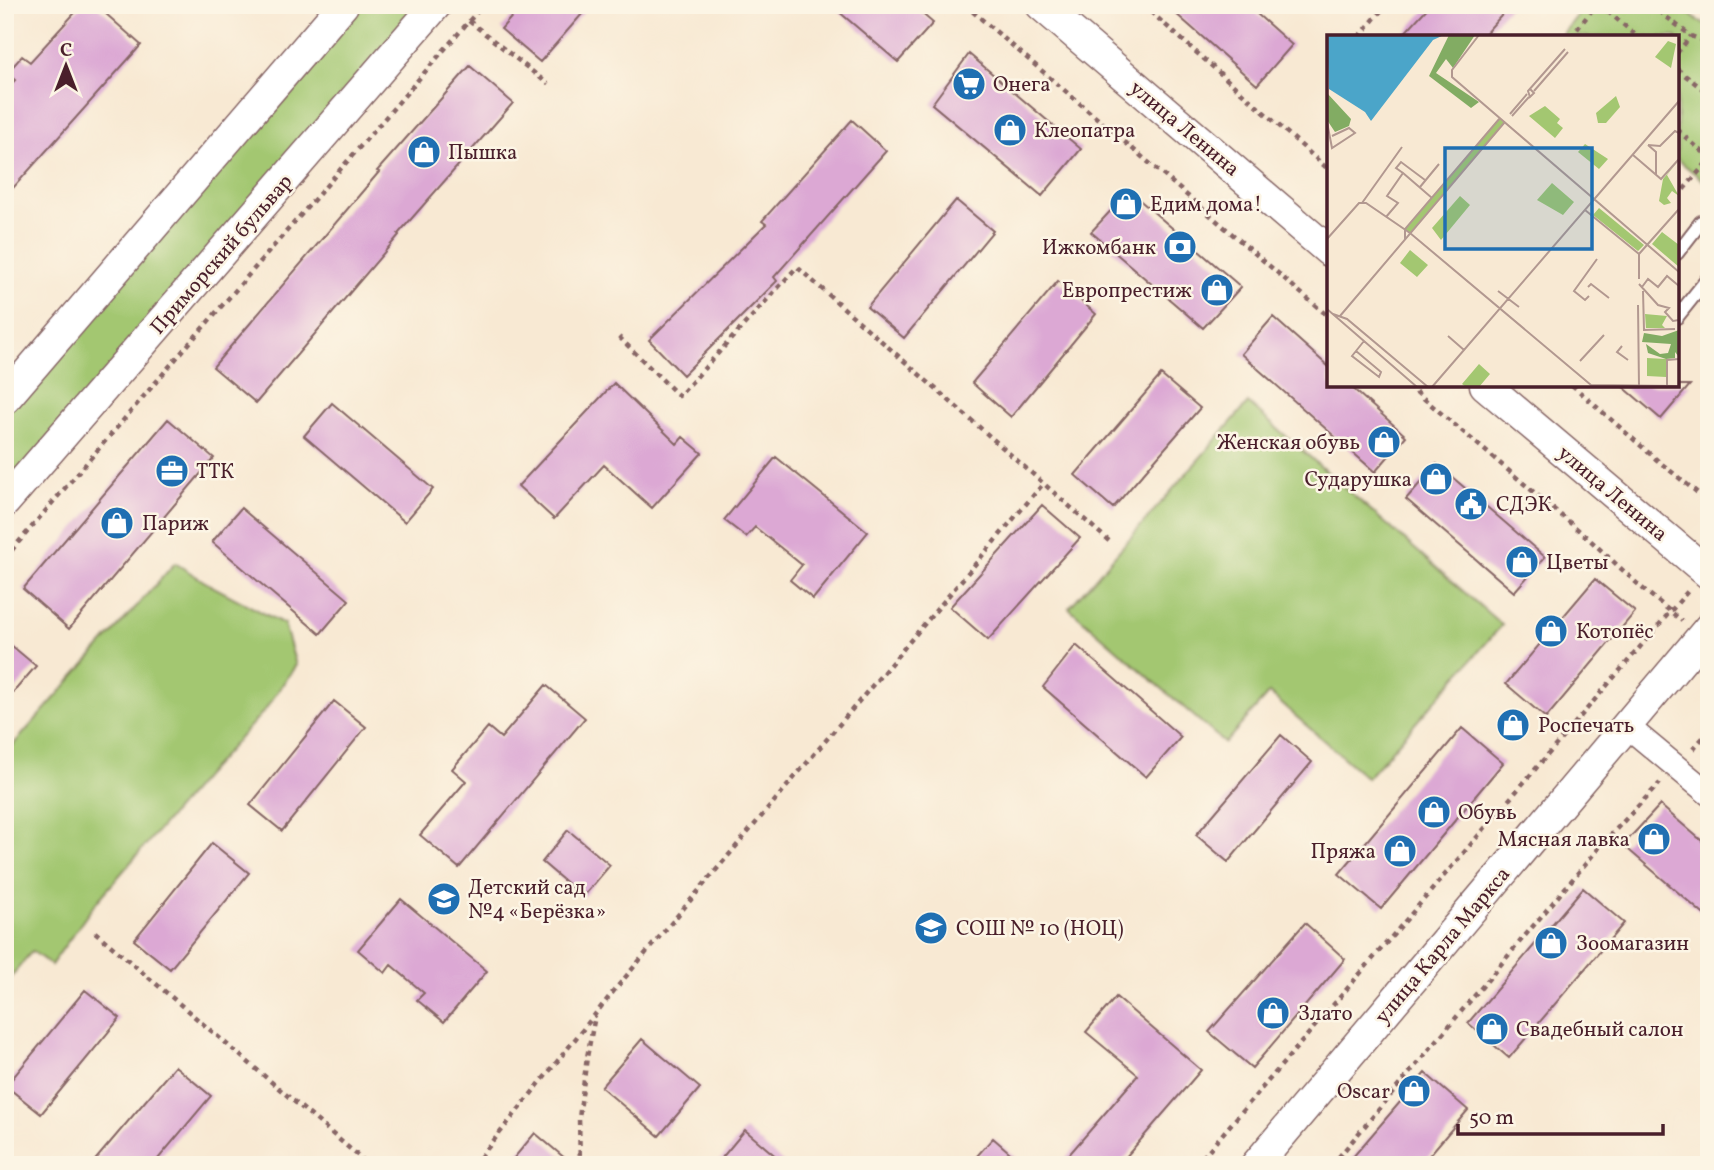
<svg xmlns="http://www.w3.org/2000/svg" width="1714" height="1170" font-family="Vollkorn,serif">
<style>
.green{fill:#a3c771;stroke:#76734e;stroke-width:2}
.building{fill:#dca8d4}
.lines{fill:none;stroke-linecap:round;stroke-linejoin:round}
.service-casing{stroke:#876666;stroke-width:16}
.minor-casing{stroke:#876666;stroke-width:26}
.tertiary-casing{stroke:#876666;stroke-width:33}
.path{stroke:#876666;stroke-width:4.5;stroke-dasharray:5 5;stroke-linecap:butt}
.service{stroke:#fff;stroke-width:12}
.minor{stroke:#fff;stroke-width:23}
.tertiary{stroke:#fff;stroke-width:30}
.labels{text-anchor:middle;stroke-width:5;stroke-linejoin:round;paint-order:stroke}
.poi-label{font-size:21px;fill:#4a1f2b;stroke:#fcf5e5;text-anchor:start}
.street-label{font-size:21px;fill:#4a1f2b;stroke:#fcf5e5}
.inset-road{fill:none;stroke:#b29890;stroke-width:2}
.view{fill:#1f6fb2;fill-opacity:0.15;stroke:#1f6fb2;stroke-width:3.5}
.inset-edge{fill:none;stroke:#4a1f2b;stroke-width:3.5}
</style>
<rect width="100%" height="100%" fill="#fcf5e5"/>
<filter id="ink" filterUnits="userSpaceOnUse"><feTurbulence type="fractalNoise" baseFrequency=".0143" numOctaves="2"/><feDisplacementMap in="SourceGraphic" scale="14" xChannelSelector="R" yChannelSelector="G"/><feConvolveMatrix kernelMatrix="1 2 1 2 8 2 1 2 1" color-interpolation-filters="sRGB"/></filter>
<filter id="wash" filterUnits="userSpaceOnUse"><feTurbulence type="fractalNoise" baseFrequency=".00686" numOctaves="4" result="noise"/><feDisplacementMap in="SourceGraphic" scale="28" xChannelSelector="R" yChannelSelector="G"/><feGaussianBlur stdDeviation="1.57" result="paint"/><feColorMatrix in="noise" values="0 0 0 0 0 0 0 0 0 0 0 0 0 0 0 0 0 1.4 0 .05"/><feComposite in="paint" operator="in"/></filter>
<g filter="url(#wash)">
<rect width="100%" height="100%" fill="#f8e9d3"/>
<!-- green -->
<path class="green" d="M343 5H436L5 502V399Z
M1586 5H1679L1698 21 1709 25V185L1677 159V37H1560Z
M1248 403 1502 625 1367 778 1269 693 1225 743 1069 608Z
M175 563 210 585 284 624 296 665 265 710 204 777 94 905 51 965 32 951 10 978 5 976V754Z"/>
<g id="blocks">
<!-- building -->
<path class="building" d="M82 5H96L141 45 5 197V91L15 80 7 73 22 56 30 62Z
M522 5H590L540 62 501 29Z
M831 5H912L933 23 898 62Z
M1166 5H1247L1292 45 1257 85Z
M1430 5H1511L1482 37H1401Z
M969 54 1081 149 1042 196 932 104Z
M470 66 513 103 398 234 399 235 256 403 213 367 379 172 377 171Z
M852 120 886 151 774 277 777 281 683 375 649 340 766 224 762 221Z
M1129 191 1241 287 1203 328 1091 232Z
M956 200 993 231 904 338 867 307Z
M1058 281 1096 314 1011 417 972 383Z
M1273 317 1329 367V385H1349L1406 436 1375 472 1241 354Z
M1161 375 1200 408 1113 508 1075 475Z
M614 383 677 444 683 437 702 453 652 508 604 465 554 519 518 486Z
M1621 385H1690L1661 419Z
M332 403 433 489 405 522 304 436Z
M168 419 214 458 69 629 23 589Z
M776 457 868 532 813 599 790 580 802 565 755 527 746 537 724 520Z
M1437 464 1545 557 1514 592 1406 499Z
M1042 505 1080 538 988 640 950 607Z
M241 508 349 600 320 634 212 542Z
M1595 579 1635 612 1546 718 1506 684Z
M5 640 36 666 5 702Z
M1076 645 1181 737 1146 777 1043 687Z
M546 685 585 718 459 868 420 835 466 781 452 769 488 727 501 738Z
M334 701 366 727 282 831 250 805Z
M1462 728 1503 763 1381 909 1339 874Z
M1281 735 1312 762 1228 862 1196 835Z
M1660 805 1709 847V919L1623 845Z
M568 830 610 865 583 897 542 862Z
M212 843 249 873 170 969 134 940Z
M1583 888 1624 923 1509 1058 1468 1023Z
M401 899 487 971 444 1022 417 1000 424 993 391 965 385 973 358 950Z
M1305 923 1345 959 1252 1068 1209 1032Z
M85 990 120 1018 41 1114 6 1086Z
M1116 997 1201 1070 1119 1165H1060L1138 1075 1086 1032Z
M642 1039 700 1088 659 1136 601 1087Z
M175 1066 211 1096 153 1165H91Z
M1425 1073 1468 1110 1421 1165H1346Z
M745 1130 786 1165H716Z
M535 1133 573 1165H508Z
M993 1138 1024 1165H969Z"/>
</g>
</g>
<g filter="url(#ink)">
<use href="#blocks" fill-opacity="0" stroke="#876666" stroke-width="2"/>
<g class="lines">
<defs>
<path id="service" d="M1677 253 1701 222 1709 228
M1677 317 1709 277"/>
<path id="minor" d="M1627 726 1709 794"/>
<path id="tertiary" d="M1041 5 1329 251
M1485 385 1709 574
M5 399 343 5
M5 502 436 5
M1256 1165 1709 628"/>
</defs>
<!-- service casing -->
<use href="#service" class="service-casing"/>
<!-- minor casing -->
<use href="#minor" class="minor-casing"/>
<!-- tertiary casing -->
<use href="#tertiary" class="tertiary-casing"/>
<!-- path -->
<path class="path" d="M965 5 1329 317
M1143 5 1329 170
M1600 5 1638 37
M1651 5 1691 36 1709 43
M469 21 548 84
M1359 37 1386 5
M1571 37 1596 5
M1677 53 1691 36
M1677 69 1709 94
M1677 130 1709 157
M1677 197 1709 160
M619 337 679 396 797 267 1109 541
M1408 385 1589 539 1642 588 1682 621
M1572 385 1657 460 1709 502
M5 558 174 361 483 5
M1693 749 1709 731
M95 932 369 1165
M474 1165 617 987 1043 484
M580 1165 579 1118 587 1057 595 1016
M1196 1165 1688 591
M1332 1165 1603 843 1660 783"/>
<!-- service -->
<use href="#service" class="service"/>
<!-- minor -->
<use href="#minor" class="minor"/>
<!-- tertiary -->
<use href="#tertiary" class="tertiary"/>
</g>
</g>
<!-- icons -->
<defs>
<symbol id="supermarket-disc" viewBox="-11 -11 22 22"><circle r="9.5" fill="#1f6fb2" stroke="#fcf5e5"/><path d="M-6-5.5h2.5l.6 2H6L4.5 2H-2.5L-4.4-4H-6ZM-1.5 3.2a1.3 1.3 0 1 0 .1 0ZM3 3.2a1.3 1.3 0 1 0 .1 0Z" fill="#fff"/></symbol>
<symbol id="shop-disc" viewBox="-11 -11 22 22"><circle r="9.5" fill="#1f6fb2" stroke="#fcf5e5"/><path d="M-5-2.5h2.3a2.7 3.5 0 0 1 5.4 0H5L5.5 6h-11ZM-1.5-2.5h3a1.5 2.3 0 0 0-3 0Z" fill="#fff"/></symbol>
<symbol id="bank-disc" viewBox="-11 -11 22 22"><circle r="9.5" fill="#1f6fb2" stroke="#fcf5e5"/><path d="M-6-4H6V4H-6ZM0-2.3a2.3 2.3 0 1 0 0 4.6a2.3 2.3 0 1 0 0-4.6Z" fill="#fff"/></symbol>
<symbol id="office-disc" viewBox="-11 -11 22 22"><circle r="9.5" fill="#1f6fb2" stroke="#fcf5e5"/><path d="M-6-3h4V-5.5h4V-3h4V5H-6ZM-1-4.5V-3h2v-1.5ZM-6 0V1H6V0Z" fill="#fff"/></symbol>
<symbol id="civic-disc" viewBox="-11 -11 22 22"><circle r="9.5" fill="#1f6fb2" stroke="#fcf5e5"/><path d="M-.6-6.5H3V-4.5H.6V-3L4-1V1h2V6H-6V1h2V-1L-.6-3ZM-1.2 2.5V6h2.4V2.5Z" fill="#fff"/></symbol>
<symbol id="school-disc" viewBox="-11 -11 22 22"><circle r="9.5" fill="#1f6fb2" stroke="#fcf5e5"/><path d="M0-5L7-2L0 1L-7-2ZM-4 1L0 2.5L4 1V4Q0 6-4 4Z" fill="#fff"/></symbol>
</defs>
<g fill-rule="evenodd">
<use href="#supermarket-disc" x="950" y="65" width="38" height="38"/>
<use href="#shop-disc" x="991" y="111" width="38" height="38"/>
<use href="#shop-disc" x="405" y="133" width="38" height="38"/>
<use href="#shop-disc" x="1107" y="185" width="38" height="38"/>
<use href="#bank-disc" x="1161" y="228" width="38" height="38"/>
<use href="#shop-disc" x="1198" y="271" width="38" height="38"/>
<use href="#shop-disc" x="1365" y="423" width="38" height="38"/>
<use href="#office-disc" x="153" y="452" width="38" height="38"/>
<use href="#shop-disc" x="1417" y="460" width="38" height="38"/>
<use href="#civic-disc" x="1452" y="485" width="38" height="38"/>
<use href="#shop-disc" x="98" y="504" width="38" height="38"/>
<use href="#shop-disc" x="1503" y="543" width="38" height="38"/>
<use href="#shop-disc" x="1532" y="612" width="38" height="38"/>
<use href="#shop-disc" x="1494" y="706" width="38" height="38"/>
<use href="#shop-disc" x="1415" y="793" width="38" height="38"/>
<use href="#shop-disc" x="1635" y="820" width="38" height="38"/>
<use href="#shop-disc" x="1381" y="832" width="38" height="38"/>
<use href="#school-disc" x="425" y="880" width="38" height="38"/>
<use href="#school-disc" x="912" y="909" width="38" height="38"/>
<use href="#shop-disc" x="1532" y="924" width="38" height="38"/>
<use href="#shop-disc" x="1254" y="994" width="38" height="38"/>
<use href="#shop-disc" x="1473" y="1010" width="38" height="38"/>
<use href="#shop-disc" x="1395" y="1072" width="38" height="38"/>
</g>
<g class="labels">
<!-- poi labels -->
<g class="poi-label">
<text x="993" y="91">Онега</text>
<text x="1034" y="137">Клеопатра</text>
<text x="448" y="159">Пышка</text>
<text x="1150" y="211">Едим дома!</text>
<text x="1156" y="254" text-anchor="end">Ижкомбанк</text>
<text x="1192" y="297" text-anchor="end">Европрестиж</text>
<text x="1360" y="449" text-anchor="end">Женская обувь</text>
<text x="196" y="478">ТТК</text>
<text x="1412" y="486" text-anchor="end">Сударушка</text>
<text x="1496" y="511">СДЭК</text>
<text x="142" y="530">Париж</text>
<text x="1546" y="569">Цветы</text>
<text x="1576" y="638">Котопёс</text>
<text x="1538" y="732">Роспечать</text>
<text x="1458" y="819">Обувь</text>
<text x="1630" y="846" text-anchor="end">Мясная лавка</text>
<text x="1376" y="858" text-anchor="end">Пряжа</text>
<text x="468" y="894">Детский сад<tspan x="468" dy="24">№4 «Берёзка»</tspan></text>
<text x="956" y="935">СОШ № 10 (НОЦ)</text>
<text x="1576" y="950">Зоомагазин</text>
<text x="1298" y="1020">Злато</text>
<text x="1516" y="1036">Свадебный салон</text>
<text x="1390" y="1098" text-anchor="end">Oscar</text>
</g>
<!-- street labels -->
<g class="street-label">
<text transform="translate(1185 128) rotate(40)" y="7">улица Ленина</text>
<text transform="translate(221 254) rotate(-49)" y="7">Приморский бульвар</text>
<text transform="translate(1613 493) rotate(40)" y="7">улица Ленина</text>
<text transform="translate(1442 945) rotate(-50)" y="7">улица Карла Маркса</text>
</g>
</g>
<!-- overview -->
<g transform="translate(1327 35)">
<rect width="352" height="352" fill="#f8e9d3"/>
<path d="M341 6 349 9 344 33 328 22ZM289 61 293 72 279 88H271L269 78ZM218 71 233 84 230 88 236 93 228 103 202 81ZM173 83 177 88 83 198 78 194ZM258 109 281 124 272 134 251 117ZM352 125 340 140 352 161 345 156 340 163 344 168 337 170 332 166 336 144ZM225 148 247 167 236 180 210 165ZM133 161 143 170 114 205 105 193ZM272 173 317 210 311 216 266 180ZM335 197 352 210V232L325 209ZM83 215 101 230 90 242 73 228ZM318 279 340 281 335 290 338 293H319ZM320 323 339 324V342L320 341ZM152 329 163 339 152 352H139L135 349Z" fill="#a3c771"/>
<path d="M122 0H148L126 33 119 24 109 38 152 67 144 73 102 41ZM0 58 24 84 22 91 8 97 0 85ZM352 295V322L348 317V323L339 324 321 318 319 309 333 319 341 318 344 309 315 307 317 298 335 301Z" fill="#82ac63"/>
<path d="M0 0H117L106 5 44 86 38 77 2 54Z" fill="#4ba5c9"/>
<path class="inset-road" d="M152 0 125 35V42L352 237M203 54 207 58 203 62 201 56 238 14M207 56 241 17M183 79 200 59M185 81 202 62M0 87 5 113 28 98 22 93 5 101M321 110 333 111 348 96 352 98M321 110 329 117V140M306 120 334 144 352 124M76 138 69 133 74 127 98 145M93 152 112 129M35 168 75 112M258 175 312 219V244M59 182 71 168 60 161 76 138 105 163M0 204 32 168H39L83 198 264 350 352 351M78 204V194L173 83M312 219 352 174M312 249 331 270 342 273 338 277 346 286 352 285M261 252 264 249 282 263M315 252 321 244 331 252 340 241 352 251M171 256 192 272M316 256 317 295 348 294M262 261 258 265 247 256 270 224M311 270 312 352M0 274 90 352M6 279 20 284 101 352M13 281 177 88M121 301 137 315M295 311 290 317 301 325M29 316 54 337 52 342 25 321 37 306M253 326 277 300M340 351V325L352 324M105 352 352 66"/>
<path class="view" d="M118 113H265V214H118Z"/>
<rect width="352" height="352" class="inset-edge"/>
</g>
<!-- margin -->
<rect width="1714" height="1170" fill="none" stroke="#fcf5e5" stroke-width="28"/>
<!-- north arrow -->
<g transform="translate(66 66)" stroke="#fcf5e5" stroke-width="5" paint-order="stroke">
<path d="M0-5L12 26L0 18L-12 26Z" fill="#4a1f2b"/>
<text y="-10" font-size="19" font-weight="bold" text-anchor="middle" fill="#4a1f2b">С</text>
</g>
<!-- scale -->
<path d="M1458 1124v10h205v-10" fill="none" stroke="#4a1f2b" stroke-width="3.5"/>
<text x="1469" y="1124" font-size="21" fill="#4a1f2b" stroke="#fcf5e5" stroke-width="5" paint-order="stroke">50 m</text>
</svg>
